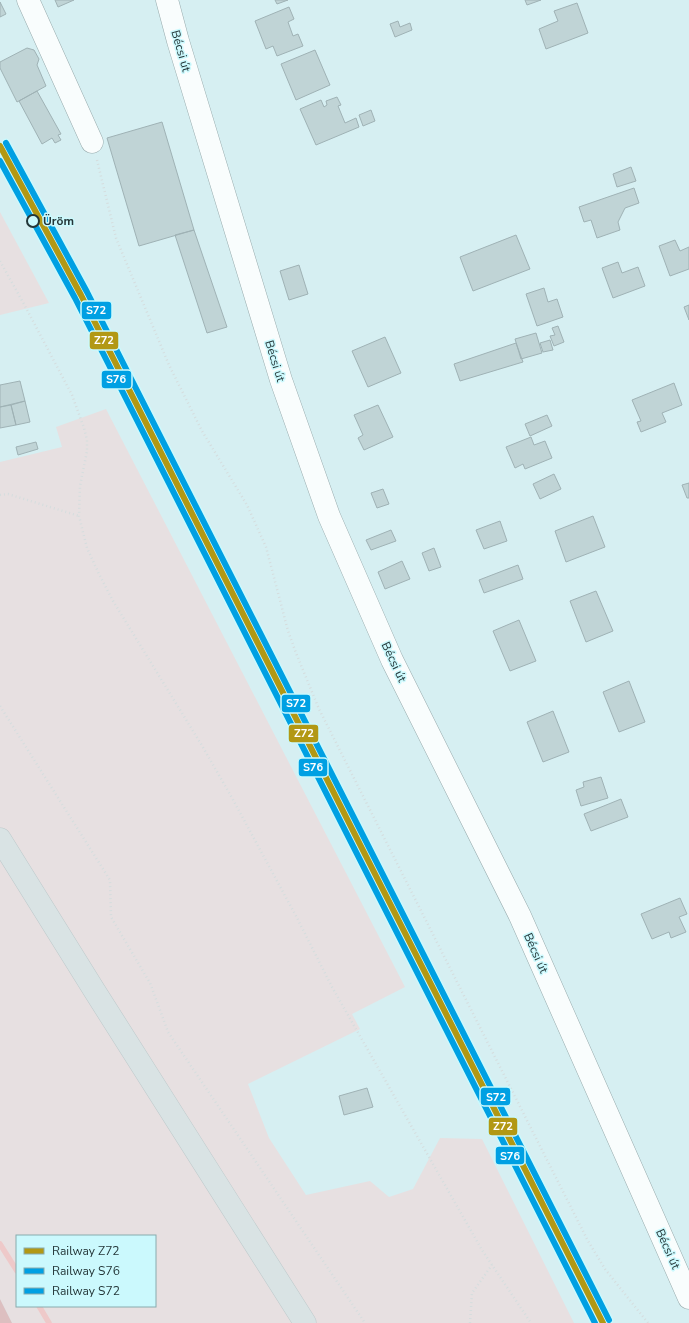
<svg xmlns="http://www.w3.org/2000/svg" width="689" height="1323" font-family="'Nunito Sans',sans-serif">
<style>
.green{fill:#e7e0e1;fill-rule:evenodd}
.forest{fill:#ddbfc0}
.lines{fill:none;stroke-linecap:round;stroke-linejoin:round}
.stream{stroke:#eec9c9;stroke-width:5.5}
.building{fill:#c0d4d6;stroke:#9fb2b5}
.minor-casing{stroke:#98abad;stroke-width:23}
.major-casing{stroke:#bdc9cb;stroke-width:23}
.path{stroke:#d5ddde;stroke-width:2.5;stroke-dasharray:1 3;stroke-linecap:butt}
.minor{stroke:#f9fdfd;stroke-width:22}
.major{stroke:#d9e3e4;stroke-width:22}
.rail-1-casing{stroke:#cbf9fd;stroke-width:9}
.rail-2-casing{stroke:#cbf9fd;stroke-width:9}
.rail-3-casing{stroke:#cbf9fd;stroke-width:9}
.rail-1{stroke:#b29814;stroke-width:6}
.rail-2{stroke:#00a0e3;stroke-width:6}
.rail-3{stroke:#00a0e3;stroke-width:6}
.stop-dot{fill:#cbf9fd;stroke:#243638;stroke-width:2}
.labels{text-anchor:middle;stroke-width:3;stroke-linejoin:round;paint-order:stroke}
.street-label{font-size:12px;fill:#243638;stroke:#cbf9fd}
.stop-label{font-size:12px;font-weight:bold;fill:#243638;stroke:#cbf9fd;text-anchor:start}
.line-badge{stroke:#cbf9fd;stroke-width:1.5}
.badge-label{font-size:11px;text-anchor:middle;font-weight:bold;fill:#fff}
</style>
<rect width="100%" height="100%" fill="#d6eff2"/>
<!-- green -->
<path class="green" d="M0 212 49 303 0 315Z
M106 409 405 987 352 1014 360 1029 248 1084 269 1138 306 1195 370 1181 389 1197 413 1189 440 1138 482 1139 574 1323H12L0 1299V462L62 447 56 427ZM17 1236H155V1306H17Z"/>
<!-- forest -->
<path class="forest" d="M0 1299 12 1323H0Z"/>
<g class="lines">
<!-- stream -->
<path class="stream" d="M0 1244 17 1271
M39 1306 49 1323"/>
</g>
<!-- building -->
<path class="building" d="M55 0H74L58 7Z
M275 0H288L277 4Z
M525 0H541L527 5Z
M0 2 6 14 0 17Z
M577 3 588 33 546 49 539 29 558 21 554 11Z
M289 7 294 19 288 22 293 36 298 34 303 46 277 56 273 46 266 49 255 21Z
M398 21 400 27 410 23 412 30 395 37 390 24Z
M27 48 34 50 39 59 37 65 46 86 17 102 0 68V62Z
M315 50 330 85 296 100 281 64Z
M37 91 61 134 58 135 61 140 55 143 52 138 42 144 19 101Z
M337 97 341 105 338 106 345 123 356 118 359 127 316 145 300 109 321 100 324 107 327 105 326 101Z
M371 110 375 121 363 126 359 115Z
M162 122 194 230 139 246 107 138Z
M631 167 636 181 617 187 613 174Z
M634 188 639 203 625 208 618 222 620 230 597 238 591 220 584 222 579 207Z
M194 230 227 327 207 333 175 235Z
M516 235 530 269 473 291 460 257Z
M675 240 680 251 689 247V269L670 276 659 246Z
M618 262 622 273 638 267 645 286 613 298 602 268Z
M299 265 308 294 289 300 280 271Z
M544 288 548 302 557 299 563 317 537 326 526 294Z
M689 305V320L684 307Z
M558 326 564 342 554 346 550 336 555 335 552 328Z
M536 333 542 353 521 359 515 339Z
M385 337 401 373 368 387 352 351Z
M550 340 553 350 543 352 540 343Z
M516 343 523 362 460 381 454 364Z
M20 381 25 401 0 407V385Z
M674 383 682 405 662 413 666 422 641 432 637 422 641 421 632 400Z
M25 401 30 422 16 425 11 405Z
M11 405 16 425 0 428V407Z
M378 405 393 437 364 450 358 438 363 435 354 415Z
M547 415 552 426 530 436 525 424Z
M531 437 534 445 545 441 552 458 525 469 523 464 515 468 506 447Z
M36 442 38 449 18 455 16 447Z
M554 474 561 489 540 499 533 484Z
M689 483V498H687L682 485Z
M383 489 389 504 377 508 371 493Z
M593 516 605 547 566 562 555 531Z
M500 521 507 541 484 549 476 530Z
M391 530 396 541 371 550 366 540Z
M434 548 441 567 429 571 422 553Z
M402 561 410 579 385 589 378 572Z
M518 565 523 579 484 593 479 580Z
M596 591 613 631 586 642 570 601Z
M519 620 536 661 510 671 493 631Z
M629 681 645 722 619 732 603 692Z
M553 711 569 752 543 762 527 722Z
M601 777 608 798 581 806 576 790 584 787 583 782Z
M621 799 628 817 591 831 584 814Z
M680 898 687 914 679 917 686 932 671 938 669 932 652 939 641 914Z
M367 1088 373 1107 344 1115 339 1096Z"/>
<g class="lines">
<defs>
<path id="minor" d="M28 0 92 142
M167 0 178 41 281 380 329 516 392 660 520 916 689 1298"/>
<path id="major" d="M0 839 94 990 305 1323"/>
</defs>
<!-- minor casing -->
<use href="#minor" class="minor-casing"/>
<!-- major casing -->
<use href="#major" class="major-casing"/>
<!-- path -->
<path class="path" d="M97 160 116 238 169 365 202 431 247 505 266 547 288 631 296 653 319 709 588 1241 605 1269 648 1323
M0 261 25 306 72 395 84 428 87 440V451L80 486 79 516 87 548 99 574 113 601 201 744 231 796 296 916 332 987 482 1250 531 1323
M0 495 8 494 79 516
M0 706 110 880 111 917 150 983 168 1032 365 1323
M470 1323 472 1293 492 1265"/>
<!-- minor -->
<use href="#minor" class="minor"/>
<!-- major -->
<use href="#major" class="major"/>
<defs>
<path id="rail-1" d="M0 146 81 295 603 1323"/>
<path id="rail-2" d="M0 161 75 298 595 1323"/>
<path id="rail-3" d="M6 143 87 292 609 1320"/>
</defs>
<!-- rail-1 casing -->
<use href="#rail-1" class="rail-1-casing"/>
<!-- rail-2 casing -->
<use href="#rail-2" class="rail-2-casing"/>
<!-- rail-3 casing -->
<use href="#rail-3" class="rail-3-casing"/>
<!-- rail-1 -->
<use href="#rail-1" class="rail-1"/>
<!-- rail-2 -->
<use href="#rail-2" class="rail-2"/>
<!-- rail-3 -->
<use href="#rail-3" class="rail-3"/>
</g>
<!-- markers -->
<circle class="stop-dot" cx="33" cy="221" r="6"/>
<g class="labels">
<!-- street labels -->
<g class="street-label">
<text transform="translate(181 51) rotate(74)" y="4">Bécsi út</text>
<text transform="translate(275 361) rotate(73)" y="4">Bécsi út</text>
<text transform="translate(394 662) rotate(65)" y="4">Bécsi út</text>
<text transform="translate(536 953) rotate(66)" y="4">Bécsi út</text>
<text transform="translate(668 1249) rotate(66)" y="4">Bécsi út</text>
</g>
<!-- stop labels -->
<g class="stop-label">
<text x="43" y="225">Üröm</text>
</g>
</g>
<g class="line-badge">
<rect x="81" y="301" width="31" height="19" rx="4" fill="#00a0e3"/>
<rect x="89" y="331" width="30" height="19" rx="4" fill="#b29814"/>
<rect x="101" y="370" width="31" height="19" rx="4" fill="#00a0e3"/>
<rect x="281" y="694" width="30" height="19" rx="4" fill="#00a0e3"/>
<rect x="288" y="724" width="31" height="19" rx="4" fill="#b29814"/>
<rect x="298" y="758" width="30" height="19" rx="4" fill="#00a0e3"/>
<rect x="480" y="1087" width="31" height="19" rx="4" fill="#00a0e3"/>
<rect x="488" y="1117" width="30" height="19" rx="4" fill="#b29814"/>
<rect x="495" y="1146" width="30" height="19" rx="4" fill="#00a0e3"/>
</g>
<g class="badge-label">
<text x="96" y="314">S72</text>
<text x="104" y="344">Z72</text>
<text x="116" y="383">S76</text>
<text x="296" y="707">S72</text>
<text x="304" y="737">Z72</text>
<text x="313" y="771">S76</text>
<text x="496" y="1101">S72</text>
<text x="503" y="1130">Z72</text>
<text x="510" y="1160">S76</text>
</g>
<!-- legend -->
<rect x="16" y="1235" width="140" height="72" fill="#cbf9fd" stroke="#88abae"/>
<rect x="24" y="1248" width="20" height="6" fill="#b29814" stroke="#88abae"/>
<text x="52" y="1255" font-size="12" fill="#243638">Railway Z72</text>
<rect x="24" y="1268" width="20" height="6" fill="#00a0e3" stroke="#88abae"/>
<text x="52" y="1275" font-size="12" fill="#243638">Railway S76</text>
<rect x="24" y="1288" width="20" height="6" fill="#00a0e3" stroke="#88abae"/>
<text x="52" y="1295" font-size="12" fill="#243638">Railway S72</text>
</svg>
